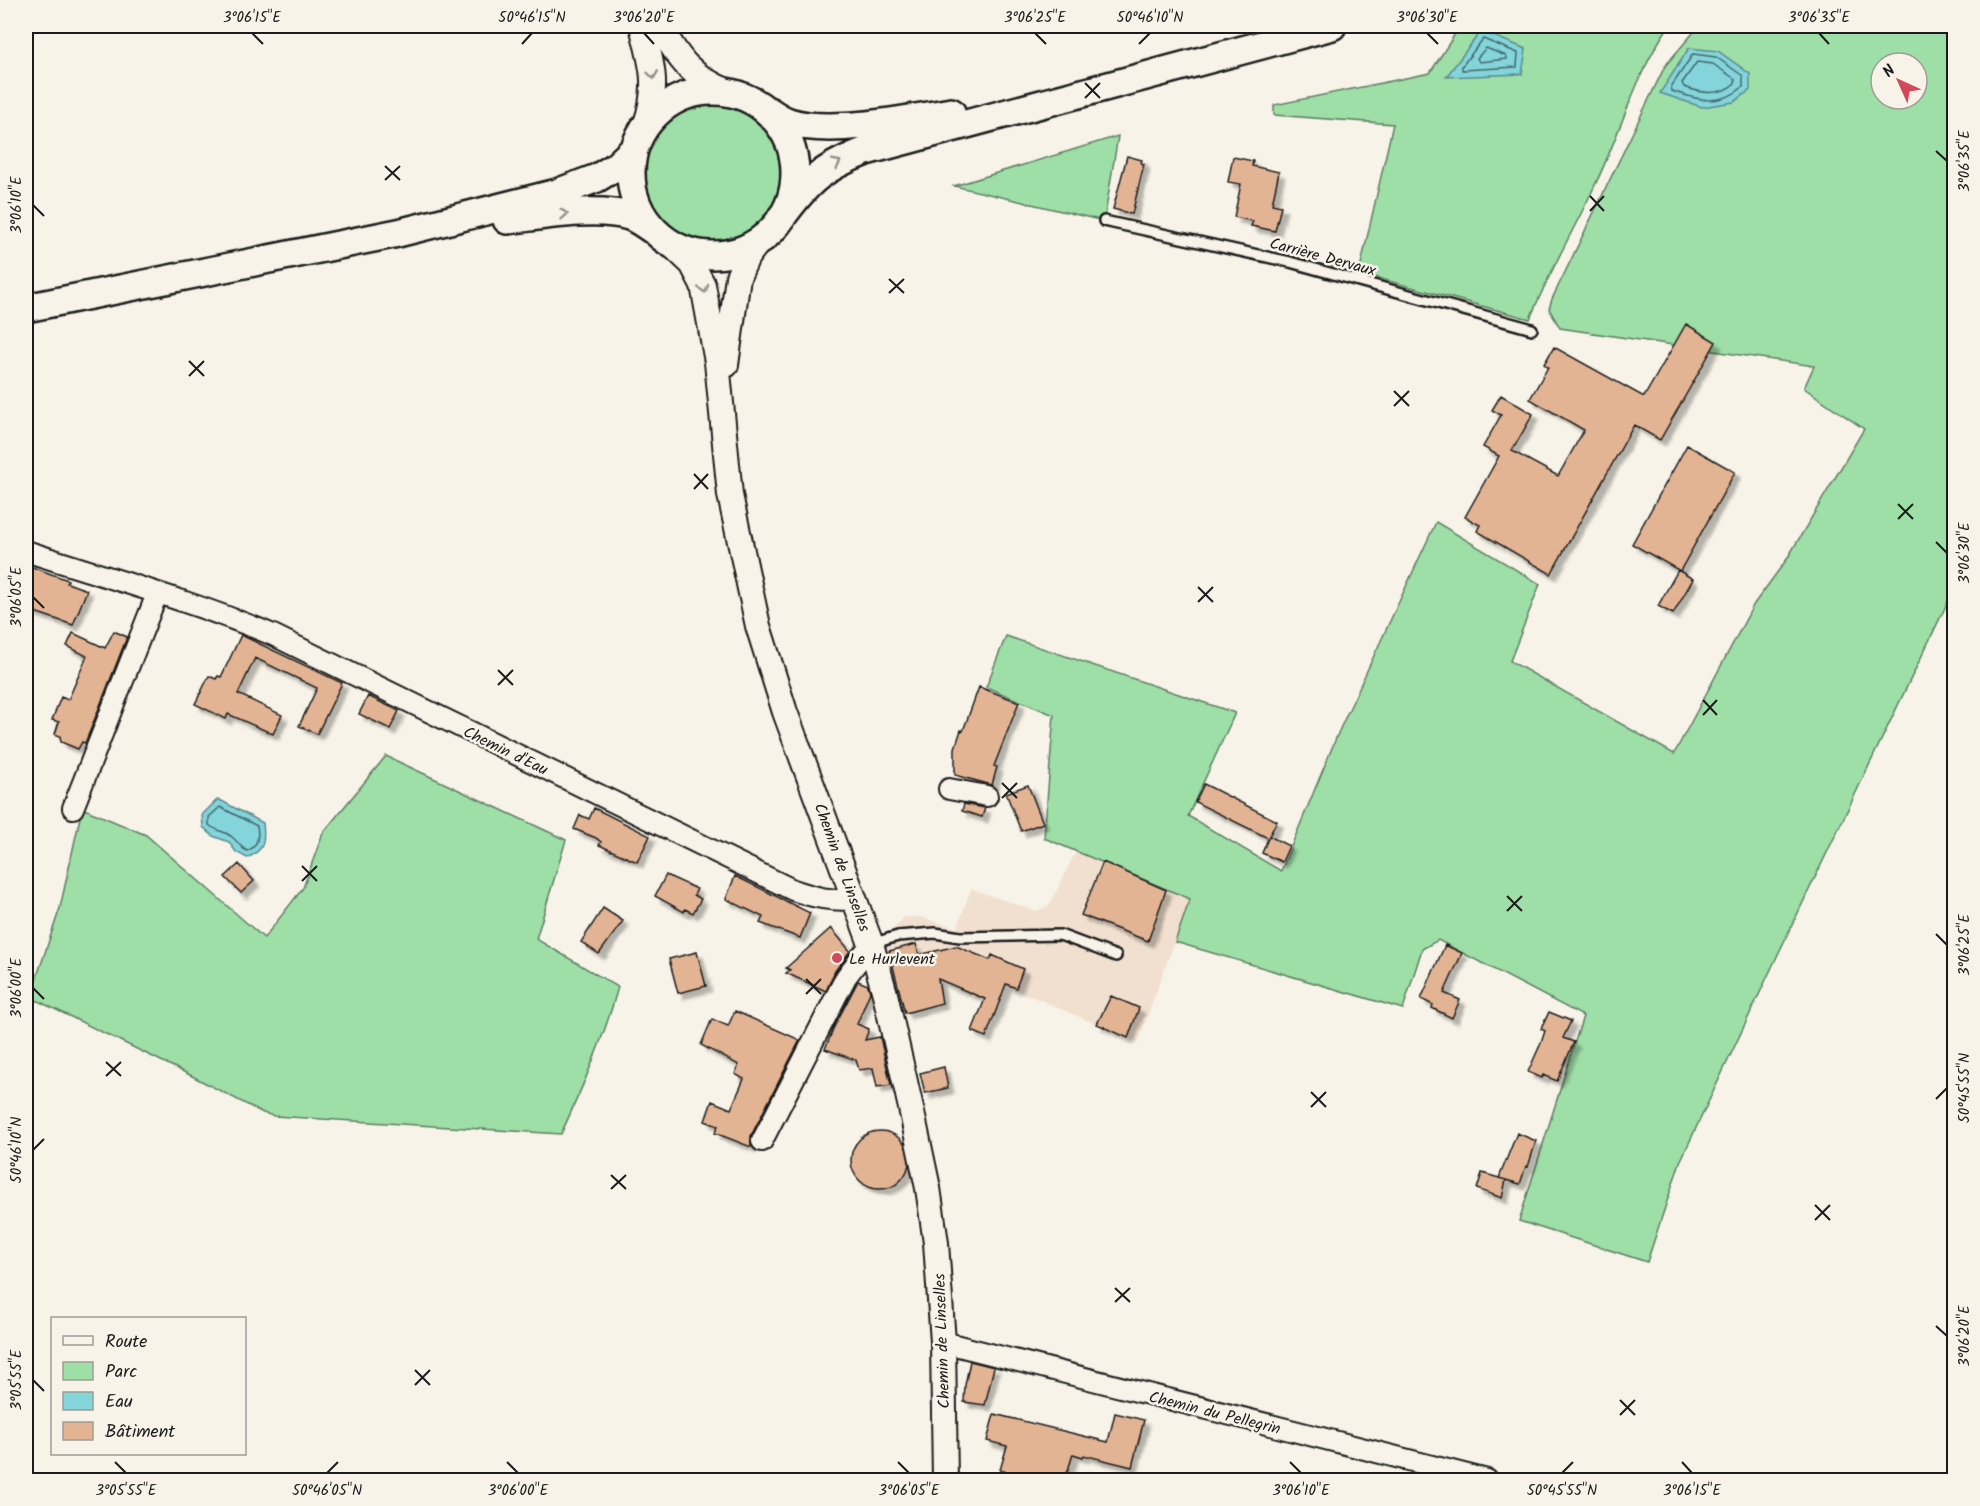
<svg xmlns="http://www.w3.org/2000/svg" width="1980" height="1506" font-family="Kalam,sans-serif">
<style>
.built{fill:#f1e0cf}
.green{fill:#9edea7;stroke:#5d7d62;stroke-width:1.5;fill-rule:evenodd}
.water{fill:#83d4db;stroke:#5a8a8f;stroke-width:1.5}
.lines{fill:none;stroke-linecap:round;stroke-linejoin:round}
.shore{stroke:#456668;stroke-width:1.5}
.building{fill:#e3b494;stroke:#1c1c1c;stroke-width:1.5;filter:url(#shadow)}
.service-casing{stroke:#1c1c1c;stroke-width:14}
.minor-casing{stroke:#1c1c1c;stroke-width:24}
.tertiary-casing{stroke:#1c1c1c;stroke-width:28}
.secondary-casing{stroke:#1c1c1c;stroke-width:32}
.service{stroke:#f7f3e8;stroke-width:9}
.minor{stroke:#f7f3e8;stroke-width:20}
.tertiary{stroke:#f7f3e8;stroke-width:24}
.secondary{stroke:#f7f3e8;stroke-width:27}
.oneway{stroke:#94928c}
.ticks{fill:none;stroke:#1c1c1c;stroke-width:2}
.poi-dot{fill:#d1495b;stroke:#f7f3e8;stroke-width:2}
.labels{text-anchor:middle;stroke-width:5;stroke-linejoin:round;paint-order:stroke}
.street-label{font-size:16px;fill:#1c1c1c;stroke:#f7f3e8}
.poi-label{font-size:16px;fill:#1c1c1c;stroke:#f7f3e8;text-anchor:start}
.neatline{fill:none;stroke:#1c1c1c;stroke-width:2}
.ticks-label{font-size:15px;text-anchor:middle;fill:#1c1c1c}
</style>
<defs>
<filter id="shadow"><feDropShadow dx="5.5" dy="5.5" stdDeviation="1.5" flood-color="#0004"/></filter>
</defs>
<rect width="100%" height="100%" fill="#f7f3e8"/>
<filter id="ink" filterUnits="userSpaceOnUse"><feTurbulence type="fractalNoise" baseFrequency=".0167" numOctaves="2"/><feDisplacementMap in="SourceGraphic" scale="12" xChannelSelector="R" yChannelSelector="G"/><feConvolveMatrix kernelMatrix="1 2 1 2 8 2 1 2 1" color-interpolation-filters="sRGB"/></filter>
<g filter="url(#ink)">
<!-- built -->
<path class="built" d="M1076 851 1190 899 1138 1042 1012 988 1014 983 952 963 890 973 882 942 904 917H920L957 928 971 889 1036 911 1049 906Z"/>
<!-- green -->
<path class="green" d="M1460 26H1669C1636 73 1621 131 1596 183 1575 228 1549 272 1530 319L1359 273 1393 124 1274 115V105L1430 73Z
M1699 26H1954V589L1781 948 1680 1162 1647 1262 1519 1221 1583 1016 1438 940 1422 949 1403 1009 1175 942 1190 899 1044 838 1054 715 986 687 1006 636 1235 713 1188 816 1281 871 1339 731 1436 522 1540 584 1510 661 1674 754 1754 604 1787 559 1864 429 1804 388 1814 366 1560 328 1549 309 1552 299 1665 66ZM1881 63H1917V99H1881Z
M644 174a69 69 0 1 1 138 0a69 69 0 1 1-138 0Z
M1118 136 1104 221 954 186Z
M386 756 566 840 536 939 618 987C604 1038 583 1086 561 1134L274 1116 263 1113 192 1076 30 997 60 908 82 808 146 835 264 938 303 888 323 833Z"/>
<!-- water -->
<path class="water" d="M1481 31 1526 49 1522 74 1446 77Z
M1689 48 1718 51 1750 74V90L1734 102 1702 107 1660 93Z
M218 799 263 823C265 841 265 850 247 858L236 852 229 842 213 836 203 827 202 815Z"/>
<g class="lines">
<!-- shore -->
<path class="shore" d="M1483 39 1518 53 1517 67 1462 70V66Z
M1486 48 1506 56 1507 59 1479 62 1477 58Z
M1693 54 1716 57 1743 76V87C1720 107 1698 100 1672 91L1671 87Z
M1697 62 1713 64 1735 79V83C1720 97 1701 93 1684 87L1682 83Z
M220 807 257 826C259 837 258 847 247 851 239 847 239 842 232 837 225 831 216 831 209 825V817Z"/>
</g>
<!-- building -->
<path class="building" d="M1127 156 1142 160 1141 163 1144 164 1132 214 1113 209Z
M1233 157 1253 161 1252 166 1279 172 1272 204 1281 206 1275 231 1251 226 1253 221 1234 217 1241 184 1228 182Z
M1686 324 1716 342 1660 440 1634 425 1551 574 1477 531 1480 525 1465 517 1499 456 1483 447 1501 415 1492 410 1501 395 1533 414 1512 451 1558 476 1584 430 1530 399 1548 367 1544 364 1554 347 1644 397Z
M1687 445 1735 472 1680 571 1632 544Z
M26 565 68 580 67 583 87 590 73 625 26 609Z
M1678 570 1693 579 1673 614 1658 606Z
M114 631 127 637 92 726 85 743 82 742 78 749 61 742 60 736 55 734 59 722 52 720 61 697 68 700 87 656 67 646 73 633 105 648Z
M241 635 342 683 317 734 299 726 317 688 255 658 238 694 282 715 273 734 228 714 226 719 195 704 209 676 216 679 218 676 221 677Z
M979 687 1019 702 994 766 997 767 992 785 955 775V748L961 730 963 731Z
M368 696 399 711 390 729 359 714Z
M1204 784 1277 821 1268 838 1195 802Z
M1028 785 1043 823 1021 831 1006 793Z
M964 804 985 808 982 817 962 811Z
M594 808 650 836 637 862 599 845 601 842 596 838 574 829 580 815 589 819Z
M1269 836 1289 846 1282 862 1262 853Z
M1103 862 1166 890 1148 941 1081 915Z
M239 864 254 881 241 893 225 877Z
M666 875 697 889 694 895 701 899 693 913 685 909 684 912 655 896Z
M735 876 810 913 800 938 760 923 763 917 726 899Z
M603 908 623 921 599 954 581 942Z
M831 928 850 951 835 971 826 991 786 973 790 970 786 968Z
M916 944 919 955 956 946 990 960 992 955 1023 969 1016 988 1006 984 986 1037 972 1031 985 999 938 979 942 1003 905 1013 889 951Z
M1445 945 1462 953 1444 993 1460 1000 1452 1018 1432 1008 1433 1005 1421 999Z
M697 952 706 986 678 993 669 959Z
M858 981 868 985 870 992 857 1024 869 1029 865 1040 880 1037 891 1085 877 1087 873 1068 859 1070 856 1060 825 1049 834 1027Z
M1111 996 1139 1008 1128 1038 1097 1024Z
M735 1011 800 1040 751 1136V1147L715 1133 718 1126 705 1121 712 1101 731 1109 744 1079 735 1074 739 1065 701 1045 712 1019 728 1026Z
M1549 1012 1571 1021 1563 1038 1574 1042 1557 1081 1543 1075 1542 1078 1528 1072 1541 1043 1545 1031 1541 1029Z
M944 1067 948 1088 925 1093 920 1073Z
M851 1160a29 29 0 1 1 58 0a29 29 0 1 1-58 0Z
M1517 1133 1536 1141 1528 1167 1526 1166 1520 1184 1499 1178Z
M1482 1173 1506 1180 1502 1198 1477 1189Z
M970 1361 994 1367 985 1405 964 1402 965 1385Z
M1115 1413 1144 1420 1132 1467 1084 1455 1083 1457 1073 1454 1065 1480H1024L1025 1477 1000 1470 1007 1446 987 1441 994 1414 1108 1442Z"/>
<g class="lines">
<defs>
<path id="service" d="M1104 221 1290 262 1532 329
M871 944 898 936 935 933 960 937 1060 935 1116 956"/>
<path id="minor" d="M26 551C108 578 192 601 273 635L793 890C814 897 832 902 855 899
M949 789 987 796
M73 808 157 594
M762 1141 846 977 871 944
M943 1342 1487 1480"/>
<path id="tertiary" d="M642 26C652 64 659 85 646 124
M660 26C679 60 691 77 729 92
M670 243 692 264 703 285 717 362 730 495 758 626 785 712 871 944 885 994 911 1108 928 1188 936 1243 943 1342 945 1480
M726 365 738 277 747 257 760 240"/>
<path id="secondary" d="M631 173a82 82 0 1 1 164 0a82 82 0 1 1-164 0Z
M769 111C775 115 782 120 789 122 830 135 909 119 951 112
M781 218C808 181 822 168 866 151L1332 26
M507 220C541 216 596 206 629 216 638 219 645 225 653 230
M26 308 398 233 557 193 597 178 615 167 634 149"/>
</defs>
<!-- service casing -->
<use href="#service" class="service-casing"/>
<!-- minor casing -->
<use href="#minor" class="minor-casing"/>
<!-- tertiary casing -->
<use href="#tertiary" class="tertiary-casing"/>
<!-- secondary casing -->
<use href="#secondary" class="secondary-casing"/>
<!-- service -->
<use href="#service" class="service"/>
<!-- minor -->
<use href="#minor" class="minor"/>
<!-- tertiary -->
<use href="#tertiary" class="tertiary"/>
<!-- secondary -->
<use href="#secondary" class="secondary"/>
</g>
<!-- one-way arrows -->
<defs><path id="oneway-chevron" d="M-2-3.5L2.5 0L-2 3.5" fill="none" stroke-width="1.6" stroke-linecap="round" stroke-linejoin="round" transform="scale(1.5)"/></defs>
<g class="oneway">
<use href="#oneway-chevron" transform="translate(653 75) rotate(83)"/>
<use href="#oneway-chevron" transform="translate(837 163) rotate(-27)"/>
<use href="#oneway-chevron" transform="translate(564 214) rotate(-4)"/>
<use href="#oneway-chevron" transform="translate(704 289) rotate(74)"/>
</g>
</g>
<!-- ticks -->
<path class="ticks" d="M252 33 263 44M644 33 654 44M1035 33 1046 44M1427 33 1438 44M1819 33 1829 44M522 44 532 33M1139 44 1150 33M1085 83 1100 98M1085 98 1100 83M1936 151 1947 161M385 166 400 180M385 180 400 166M1590 196 1604 211M33 205 44 216M1590 211 1604 196M889 279 904 293M889 293 904 279M189 361 204 376M189 376 204 361M1394 391 1409 406M1394 406 1409 391M694 474 708 489M694 489 708 474M1898 504 1913 519M1898 519 1913 504M1936 542 1947 553M1198 587 1213 602M33 597 44 608M1198 602 1213 587M498 670 513 685M498 685 513 670M1703 700 1717 715M1703 715 1717 700M1002 783 1017 798M1002 798 1017 783M302 866 317 881M302 881 317 866M1507 896 1522 911M1507 911 1522 896M1936 934 1947 945M806 979 821 994M33 988 44 999M806 994 821 979M106 1062 121 1076M106 1076 121 1062M1311 1092 1326 1107M1936 1099 1947 1088M1311 1107 1326 1092M33 1150 44 1139M611 1175 626 1189M611 1189 626 1175M1815 1205 1830 1220M1815 1220 1830 1205M1115 1288 1130 1302M1115 1302 1130 1288M1936 1326 1947 1336M415 1370 430 1385M33 1380 44 1391M415 1385 430 1370M1620 1400 1635 1415M1620 1415 1635 1400M115 1462 126 1473M507 1462 518 1473M898 1462 909 1473M1290 1462 1301 1473M1682 1462 1692 1473M327 1473 338 1462M1562 1473 1573 1462"/>
<!-- markers -->
<circle class="poi-dot" cx="837" cy="958" r="6"/>
<g class="labels">
<!-- street labels -->
<g class="street-label">
<text transform="translate(1323 256) rotate(15)" y="6">Carrière Dervaux</text>
<text transform="translate(506 750) rotate(26)" y="6">Chemin d'Eau</text>
<text transform="translate(843 867) rotate(70)" y="6">Chemin de Linselles</text>
<text transform="translate(941 1341) rotate(-92)" y="6">Chemin de Linselles</text>
<text transform="translate(1215 1412) rotate(14)" y="6">Chemin du Pellegrin</text>
</g>
<!-- poi labels -->
<g class="poi-label">
<text x="849" y="964">Le Hurlevent</text>
</g>
</g>
<!-- margin -->
<rect width="1980" height="1506" fill="none" stroke="#f7f3e8" stroke-width="66"/>
<!-- legend -->
<rect x="51" y="1317" width="195" height="138" fill="#f7f3e8" stroke="#9f9d96" stroke-width="1.5"/>
<rect x="63" y="1336" width="30" height="9" fill="#f7f3e8" stroke="#9f9d96" stroke-width="1.5"/>
<text x="105" y="1347" font-size="18" fill="#1c1c1c">Route</text>
<rect x="63" y="1362" width="30" height="18" fill="#9edea7" stroke="#9f9d96" stroke-width="1.5"/>
<text x="105" y="1377" font-size="18" fill="#1c1c1c">Parc</text>
<rect x="63" y="1392" width="30" height="18" fill="#83d4db" stroke="#9f9d96" stroke-width="1.5"/>
<text x="105" y="1407" font-size="18" fill="#1c1c1c">Eau</text>
<rect x="63" y="1422" width="30" height="18" fill="#e3b494" stroke="#9f9d96" stroke-width="1.5"/>
<text x="105" y="1437" font-size="18" fill="#1c1c1c">Bâtiment</text>
<!-- north arrow -->
<g transform="translate(1899 81) rotate(315)"><circle r="28" fill="#f7f3e8" stroke="#9f9d96" stroke-width="1.5"/>
<path d="M0-4.5L10 22L0 15L-10 22Z" fill="#d1495b"/>
<text y="-9" font-size="16" font-weight="bold" text-anchor="middle" fill="#1c1c1c">N</text>
</g>
<rect x="33" y="33" width="1914" height="1440" class="neatline"/>
<g class="ticks-label">
<text x="252" y="22">3°06'15"E</text>
<text x="532" y="22">50°46'15"N</text>
<text x="644" y="22">3°06'20"E</text>
<text x="1035" y="22">3°06'25"E</text>
<text x="1150" y="22">50°46'10"N</text>
<text x="1427" y="22">3°06'30"E</text>
<text x="1819" y="22">3°06'35"E</text>
<text transform="translate(1964 161) rotate(-90)" y="5">3°06'35"E</text>
<text transform="translate(16 205) rotate(-90)" y="5">3°06'10"E</text>
<text transform="translate(1964 553) rotate(-90)" y="5">3°06'30"E</text>
<text transform="translate(16 597) rotate(-90)" y="5">3°06'05"E</text>
<text transform="translate(1964 945) rotate(-90)" y="5">3°06'25"E</text>
<text transform="translate(16 988) rotate(-90)" y="5">3°06'00"E</text>
<text transform="translate(1964 1088) rotate(-90)" y="5">50°45'55"N</text>
<text transform="translate(16 1150) rotate(-90)" y="5">50°46'10"N</text>
<text transform="translate(1964 1336) rotate(-90)" y="5">3°06'20"E</text>
<text transform="translate(16 1380) rotate(-90)" y="5">3°05'55"E</text>
<text x="126" y="1495">3°05'55"E</text>
<text x="327" y="1495">50°46'05"N</text>
<text x="518" y="1495">3°06'00"E</text>
<text x="909" y="1495">3°06'05"E</text>
<text x="1301" y="1495">3°06'10"E</text>
<text x="1562" y="1495">50°45'55"N</text>
<text x="1692" y="1495">3°06'15"E</text>
</g>
</svg>
